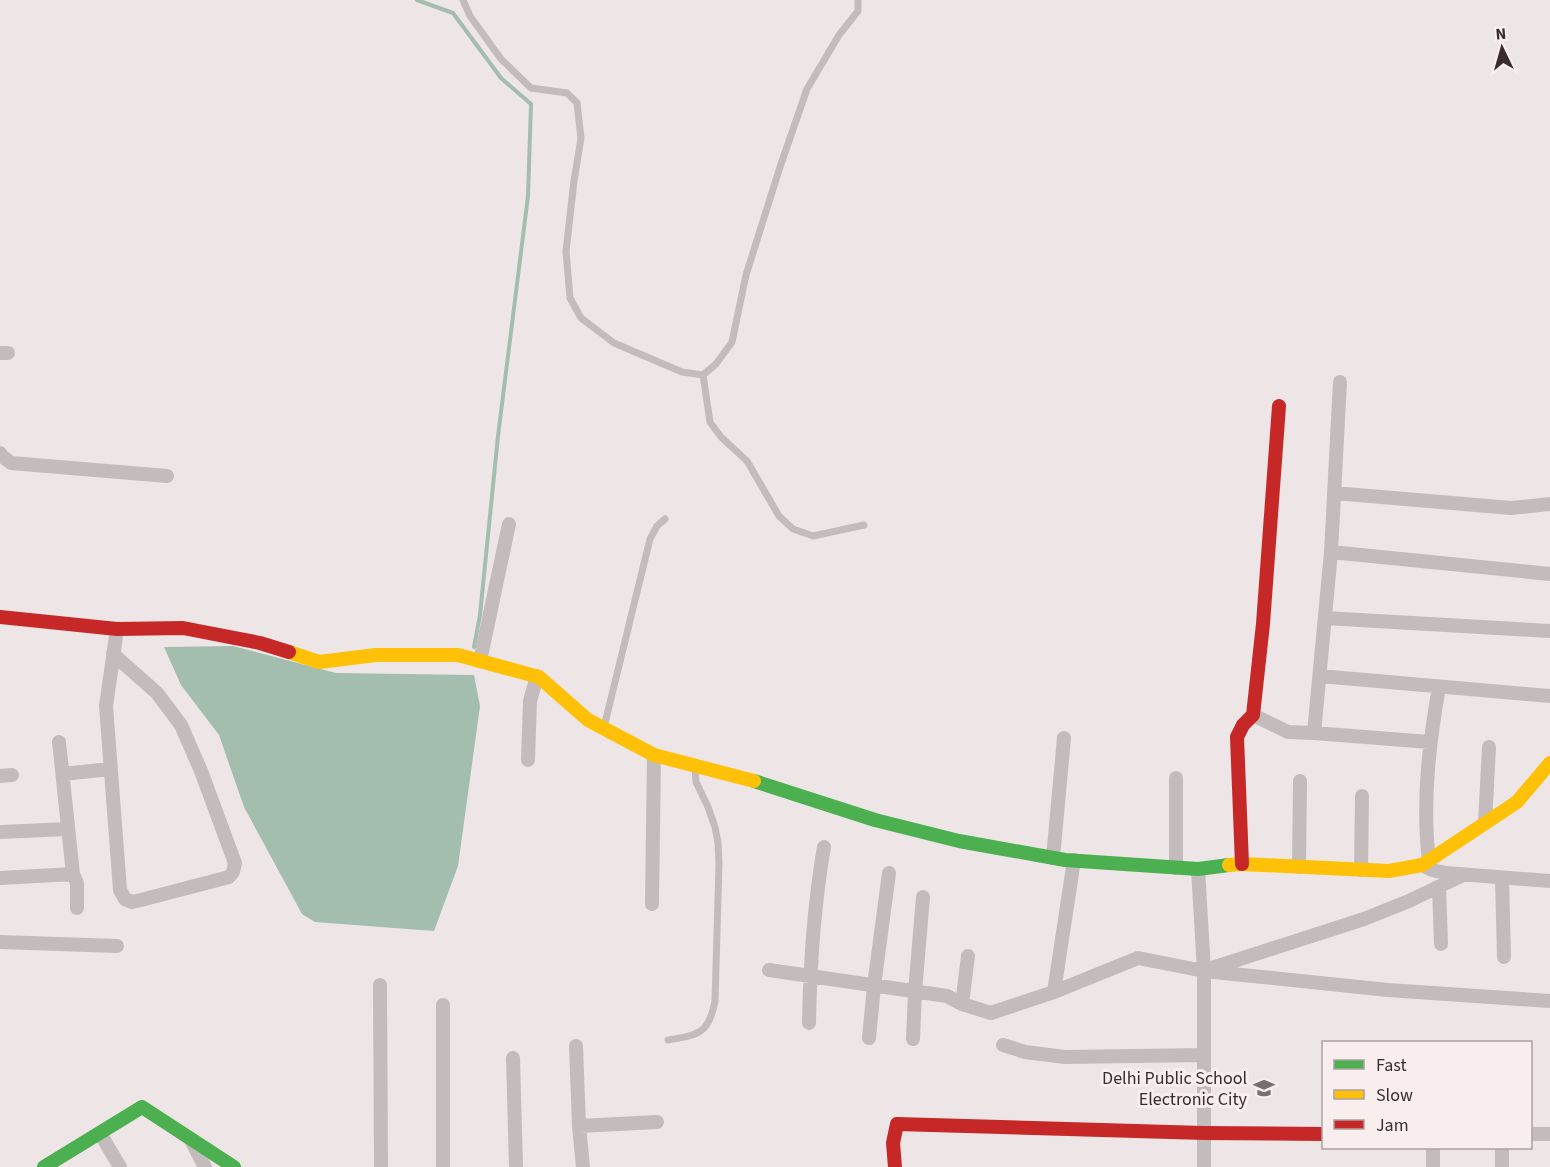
<svg xmlns="http://www.w3.org/2000/svg" width="1550" height="1167" font-family="'Source Sans 3',sans-serif">
<style>
.water{fill:#a3bdaf}
.lines{fill:none;stroke-linecap:round;stroke-linejoin:round}
.stream{stroke:#a3bdaf;stroke-width:4}
.lane{stroke:#c4bcbc;stroke-width:7}
.street{stroke:#c4bcbc;stroke-width:14}
.fast{stroke:#4caf50;stroke-width:14}
.slow{stroke:#ffc107;stroke-width:14}
.jam{stroke:#c62828;stroke-width:14}
.labels{text-anchor:middle;stroke-width:6;stroke-linejoin:round;paint-order:stroke}
.poi-label{font-size:18px;fill:#382c2f;stroke:#f9eeee;text-anchor:end}
</style>
<rect width="100%" height="100%" fill="#eee6e6"/>
<!-- water -->
<path class="water" d="M233 646 336 673 474 675 480 706 458 866 434 931 315 922 302 914 244 807 219 735 181 685 164 647Z"/>
<g class="lines">
<!-- stream -->
<path class="stream" d="M417 0 453 13 501 78 531 104 528 196 498 436 480 615 474 647"/>
<!-- lane -->
<path class="lane" d="M463 0 470 16 501 59 531 88 567 93 577 103 581 138 574 181 566 251 570 298 581 318 614 343 682 372 703 375 716 364 732 342 746 275 780 167 807 89 839 35 858 11V0
M703 375 710 422 721 437 747 461 779 516 793 529 813 536 864 525
M604 727 650 539 657 526 665 519
M668 1040C698 1035 709 1034 715 1001L719 864 718 843 715 827 708 807 696 782 695 767"/>
<!-- street -->
<path class="street" d="M0 353H8
M0 453 2 456 11 463 167 476
M1334 493 1511 508 1550 504
M1331 552 1550 574
M1325 618 1550 631
M113 654 157 693 181 725 201 771 235 863 233 872 229 877 141 900 132 902 125 899 120 890 106 706 117 629
M480 661 509 524
M1320 676 1550 696
M1253 715 1288 732 1314 733 1429 742
M1314 733 1331 552 1340 382
M59 742 73 874 77 883V908
M528 760 530 701 537 676
M63 774 110 769
M0 776 12 775
M1485 823 1489 747
M0 832 67 829
M1053 858 1064 738
M1429 861C1422 803 1429 744 1439 687
M1422 865 1432 870 1446 873 1550 881
M1299 867 1300 781
M1176 868V778
M1198 869 1204 971V1167
M1361 870 1362 796
M0 878 73 874
M1502 878 1504 957
M1439 887 1441 944
M652 904 654 755
M0 942 117 946
M1209 969 1364 919 1409 901 1463 875
M769 970 947 996 962 1004 991 1013 1054 992 1074 860
M380 985 381 1167
M1054 992 1138 958 1204 971 1388 990 1550 1001
M962 1004 968 956
M809 1023C810 964 814 905 824 847
M869 1038 874 986 889 873
M913 1039 915 992 923 897
M1003 1045 1025 1052 1065 1057 1204 1055
M576 1046 579 1126 583 1167
M513 1058 516 1167
M579 1126 657 1122
M100 1133 120 1167
M1530 1134H1550
M191 1140 205 1167
M1502 1148V1167
M443 1167V1005
M1433 1167V1148"/>
<!-- fast -->
<path class="fast" d="M754 781 875 820 959 841 1065 860 1198 869 1229 865
M44 1167 142 1107 234 1167"/>
<!-- slow -->
<path class="slow" d="M289 652 319 662 376 655H458L539 677 588 720 654 755 754 781
M1229 865 1242 864 1389 871 1422 865 1517 802 1550 763"/>
<!-- jam -->
<path class="jam" d="M0 617 117 629 183 628 260 643 289 652
M1242 864 1237 737 1243 725 1253 715 1263 624 1279 406
M895 1167 893 1143 897 1124 1204 1133 1324 1134"/>
</g>
<!-- icons -->
<defs>
<symbol id="school-bare" viewBox="-9 -9 18 18"><path d="M0-5L7-2L0 1L-7-2ZM-4 1L0 2.5L4 1V4Q0 6-4 4Z" fill="#786d6f" stroke="#f9eeee" stroke-width="2.5" paint-order="stroke"/></symbol>
</defs>
<g fill-rule="evenodd">
<use href="#school-bare" x="1249" y="1073" width="30" height="30"/>
</g>
<g class="labels">
<!-- poi labels -->
<g class="poi-label">
<text x="1247" y="1084">Delhi Public School<tspan x="1247" dy="21">Electronic City</tspan></text>
</g>
</g>
<!-- legend -->
<rect x="1322" y="1041" width="210" height="108" fill="#f9eeee" stroke="#aca0a2" stroke-width="1.5"/>
<rect x="1334" y="1060" width="30" height="9" fill="#4caf50" stroke="#aca0a2" stroke-width="1.5"/>
<text x="1376" y="1071" font-size="18" fill="#382c2f">Fast</text>
<rect x="1334" y="1090" width="30" height="9" fill="#ffc107" stroke="#aca0a2" stroke-width="1.5"/>
<text x="1376" y="1101" font-size="18" fill="#382c2f">Slow</text>
<rect x="1334" y="1120" width="30" height="9" fill="#c62828" stroke="#aca0a2" stroke-width="1.5"/>
<text x="1376" y="1131" font-size="18" fill="#382c2f">Jam</text>
<!-- north arrow -->
<g transform="translate(1502 48) rotate(355)" stroke="#f9eeee" stroke-width="4.5" paint-order="stroke">
<path d="M0-4.5L10 22L0 15L-10 22Z" fill="#382c2f"/>
<text y="-9" font-size="16" font-weight="bold" text-anchor="middle" fill="#382c2f">N</text>
</g>
</svg>
